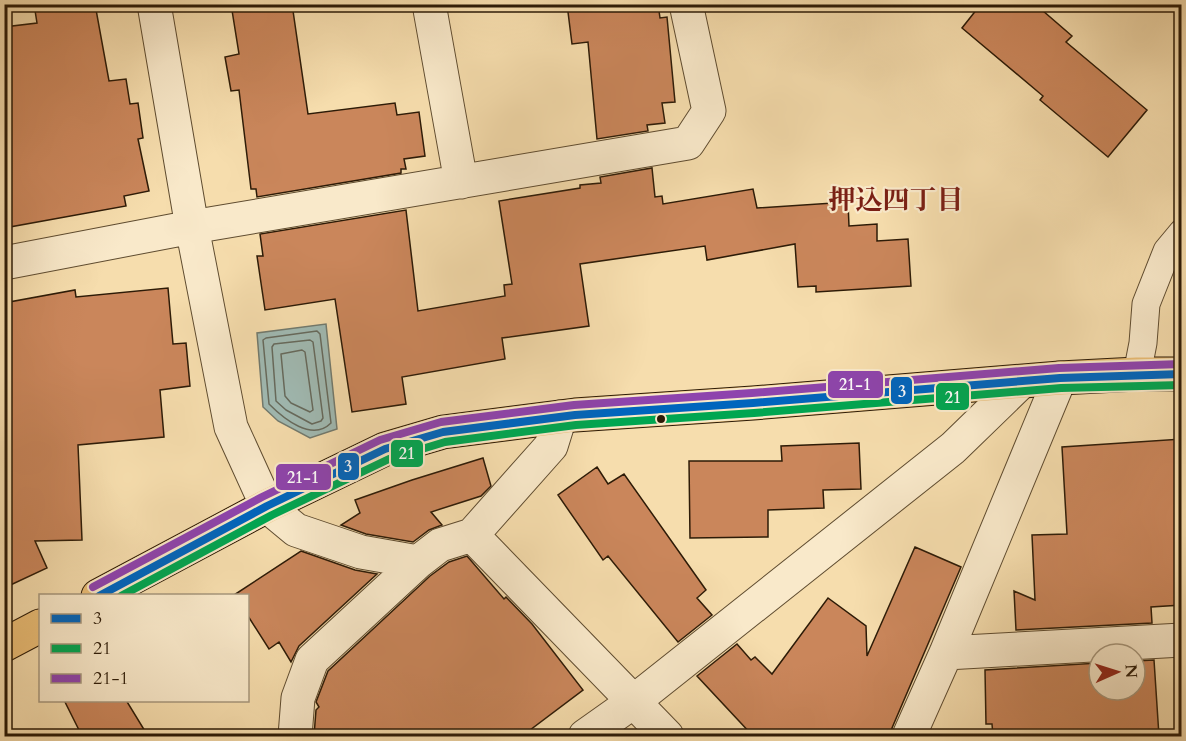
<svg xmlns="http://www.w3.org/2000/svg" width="1186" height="741" font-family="Cardo,'Noto Serif JP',serif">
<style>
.water{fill:#a0bab3;stroke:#727a6e;stroke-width:1.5}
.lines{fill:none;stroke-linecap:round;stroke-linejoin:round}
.shore{stroke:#666a5d;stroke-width:1.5}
.building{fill:#ca865b;stroke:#2d1b07;stroke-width:1.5}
.lane-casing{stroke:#5f4c30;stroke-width:29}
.street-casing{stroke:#5f4c30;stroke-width:35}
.primary-casing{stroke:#2d1b07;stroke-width:35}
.lane{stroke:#f9e9ca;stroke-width:27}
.street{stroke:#f9e9ca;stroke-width:33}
.primary{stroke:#ebbe76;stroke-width:33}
.bus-1-casing{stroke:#f9e9ca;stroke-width:12}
.bus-2-casing{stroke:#f9e9ca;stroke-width:12}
.bus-3-casing{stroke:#f9e9ca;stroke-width:12}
.bus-1{stroke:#0065bd;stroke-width:8}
.bus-2{stroke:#00a651;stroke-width:8}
.bus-3{stroke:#8e44ad;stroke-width:8}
.bus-dot{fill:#2d1b07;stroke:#f9e9ca;stroke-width:2}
.labels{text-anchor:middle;stroke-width:4.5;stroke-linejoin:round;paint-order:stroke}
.neighbourhood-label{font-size:27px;font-weight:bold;fill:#7a1f14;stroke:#f9e9ca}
.line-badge{stroke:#f9e9ca;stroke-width:2}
.badge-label{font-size:16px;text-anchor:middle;font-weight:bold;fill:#fff}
</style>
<rect width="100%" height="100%" fill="#f6ddad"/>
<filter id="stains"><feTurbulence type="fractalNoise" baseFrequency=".00333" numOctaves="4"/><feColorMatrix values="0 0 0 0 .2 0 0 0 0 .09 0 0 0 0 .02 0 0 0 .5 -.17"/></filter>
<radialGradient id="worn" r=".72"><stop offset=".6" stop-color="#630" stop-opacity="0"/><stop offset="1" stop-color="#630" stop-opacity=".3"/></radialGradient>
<!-- water -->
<path class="water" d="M326 324 337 429 310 438 278 421 263 407 257 333Z"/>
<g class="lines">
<!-- shore -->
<path class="shore" d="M317 331 320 334 331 423C312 442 284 419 269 404L263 340 266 338Z
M310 340 313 342 323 418 321 421 312 424 286 410 276 401 272 347 274 344Z
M302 350 305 352 313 410 310 412 291 403 285 396 281 354Z"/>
</g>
<!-- building -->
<path class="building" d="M34 4H95L109 81 126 79 130 104 138 103 143 138 138 139 149 191 124 196 126 206 4 228V27L37 23Z
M231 4H292L308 114 395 103 397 115 419 112 425 156 404 159 406 169H401V173L257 197 256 189H251L239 90 231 91 225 57 239 54Z
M567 4H658L660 18 667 17 675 102 662 103 665 123 647 125 648 131 597 139 588 42 572 44Z
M981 4H1035L1072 36 1066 42 1147 110 1108 157 1040 100 1043 96 962 28Z
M652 168 655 197 662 196 663 204 753 189 757 208 848 202 849 226 877 224V241L908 239 911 286 816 292V286L798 287 795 244 707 260 705 246 580 264 589 326 502 338 505 359 402 377 406 404 352 412 335 299 265 310 257 256H263L260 234 406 210 418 311 505 296 504 285 512 284 499 201 580 188V185L601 183 600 177Z
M168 288 173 344 186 343 190 386 160 390 164 437 78 445 82 540 35 541 47 568 4 588V303L75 290 76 297Z
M1182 439V605L1151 607 1152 623 1016 630 1014 591 1035 600 1032 535 1067 534 1062 447Z
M859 443 861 489 823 490 824 508 768 510V537L690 538 689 461H782L781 446Z
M483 458 491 486 481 496 431 512 442 525 429 530 413 542 366 534 341 525 360 513 355 500 412 480Z
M597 467 608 484 624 474 706 590 697 598 712 615 678 642 608 556 603 560 558 495Z
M915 547 961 567 892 728 891 736H753L697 676 737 644 751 660 755 657 772 674 828 598 866 626 867 656Z
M301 551 355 570 377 574 299 646 291 662 279 642 269 649 248 616V596L234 595Z
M467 556 504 599 506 597 532 624 583 690 522 736H314L316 710 319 707 316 702 328 671 430 576 449 562Z
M1154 660 1159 736H993L992 724H986L985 670 1099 663V690H1135V661Z
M64 700H126L148 736H82Z"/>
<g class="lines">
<defs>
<path id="lane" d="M1137 374 1143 343 1146 304 1167 251 1182 233"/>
<path id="street" d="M154 4 192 227 231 427 267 506 296 530 361 552 418 562
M429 4 461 182
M4 263 192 227 688 143 709 111 686 4
M472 535 667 736
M946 653 1182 640
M295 736 298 698 312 660 418 562 440 545 472 535 551 446 560 417
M585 736 633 702 953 448 1021 382
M909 736 946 653 1060 378"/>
<path id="primary" d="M98 596 267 506 385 449 443 432 575 415 753 403 1060 378 1137 374H1182
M4 645 40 626"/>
</defs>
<!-- lane casing -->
<use href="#lane" class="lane-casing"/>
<!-- street casing -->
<use href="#street" class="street-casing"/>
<!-- primary casing -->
<use href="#primary" class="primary-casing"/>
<!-- lane -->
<use href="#lane" class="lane"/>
<!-- street -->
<use href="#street" class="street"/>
<!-- primary -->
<use href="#primary" class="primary"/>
<defs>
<path id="bus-1" d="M99 596 267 506 385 449 443 432 575 415 753 403 1060 378 1182 374"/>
<path id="bus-2" d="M121 596 272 515 389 459 445 442 576 425 754 413 1061 388 1182 385"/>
<path id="bus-3" d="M93 587 262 497 380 440 441 422 574 405 752 393 1059 368 1182 364"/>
</defs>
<!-- bus-1 casing -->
<use href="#bus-1" class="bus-1-casing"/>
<!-- bus-2 casing -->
<use href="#bus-2" class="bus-2-casing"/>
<!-- bus-3 casing -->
<use href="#bus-3" class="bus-3-casing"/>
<!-- bus-1 -->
<use href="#bus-1" class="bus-1"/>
<!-- bus-2 -->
<use href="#bus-2" class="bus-2"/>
<!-- bus-3 -->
<use href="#bus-3" class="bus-3"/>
</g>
<!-- markers -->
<circle class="bus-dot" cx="661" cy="419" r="5"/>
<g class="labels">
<!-- neighbourhood labels -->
<g class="neighbourhood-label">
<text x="896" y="209">押込四丁目</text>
</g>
</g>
<g class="line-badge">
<rect x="827" y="370" width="57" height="29" rx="6" fill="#8e44ad"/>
<rect x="890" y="376" width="23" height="29" rx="6" fill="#0065bd"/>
<rect x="935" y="382" width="35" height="29" rx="6" fill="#00a651"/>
<rect x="390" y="439" width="34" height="29" rx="6" fill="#00a651"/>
<rect x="337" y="452" width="23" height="29" rx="6" fill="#0065bd"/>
<rect x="275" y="463" width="57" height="28" rx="6" fill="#8e44ad"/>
</g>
<g class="badge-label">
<text x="855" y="390">21-1</text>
<text x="902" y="397">3</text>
<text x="953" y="403">21</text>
<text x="407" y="459">21</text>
<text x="348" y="472">3</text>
<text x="303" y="483">21-1</text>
</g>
<!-- margin -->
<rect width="1186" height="741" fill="none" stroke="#f6ddad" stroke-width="24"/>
<rect x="6" y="6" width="1174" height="729" fill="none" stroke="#2d1b07" stroke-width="3"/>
<rect x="12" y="12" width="1162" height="717" fill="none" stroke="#2d1b07" stroke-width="1.5"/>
<!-- legend -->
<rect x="39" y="594" width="210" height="108" fill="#f9e9ca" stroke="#a7977c" stroke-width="1.5"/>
<rect x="51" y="614" width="30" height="9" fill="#0065bd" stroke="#a7977c" stroke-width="1.5"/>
<text x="93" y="624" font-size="18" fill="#2d1b07">3</text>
<rect x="51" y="644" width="30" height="9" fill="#00a651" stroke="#a7977c" stroke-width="1.5"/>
<text x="93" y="654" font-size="18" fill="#2d1b07">21</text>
<rect x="51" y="674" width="30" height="9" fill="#8e44ad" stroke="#a7977c" stroke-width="1.5"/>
<text x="93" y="684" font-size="18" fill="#2d1b07">21-1</text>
<!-- north arrow -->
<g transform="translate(1117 672) rotate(87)"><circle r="28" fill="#f9e9ca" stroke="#a7977c" stroke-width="1.5"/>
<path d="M0-4.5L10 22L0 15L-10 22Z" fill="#8f2418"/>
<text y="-9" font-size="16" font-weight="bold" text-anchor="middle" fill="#2d1b07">N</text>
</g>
<rect width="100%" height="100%" filter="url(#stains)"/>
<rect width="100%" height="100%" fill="url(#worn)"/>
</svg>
